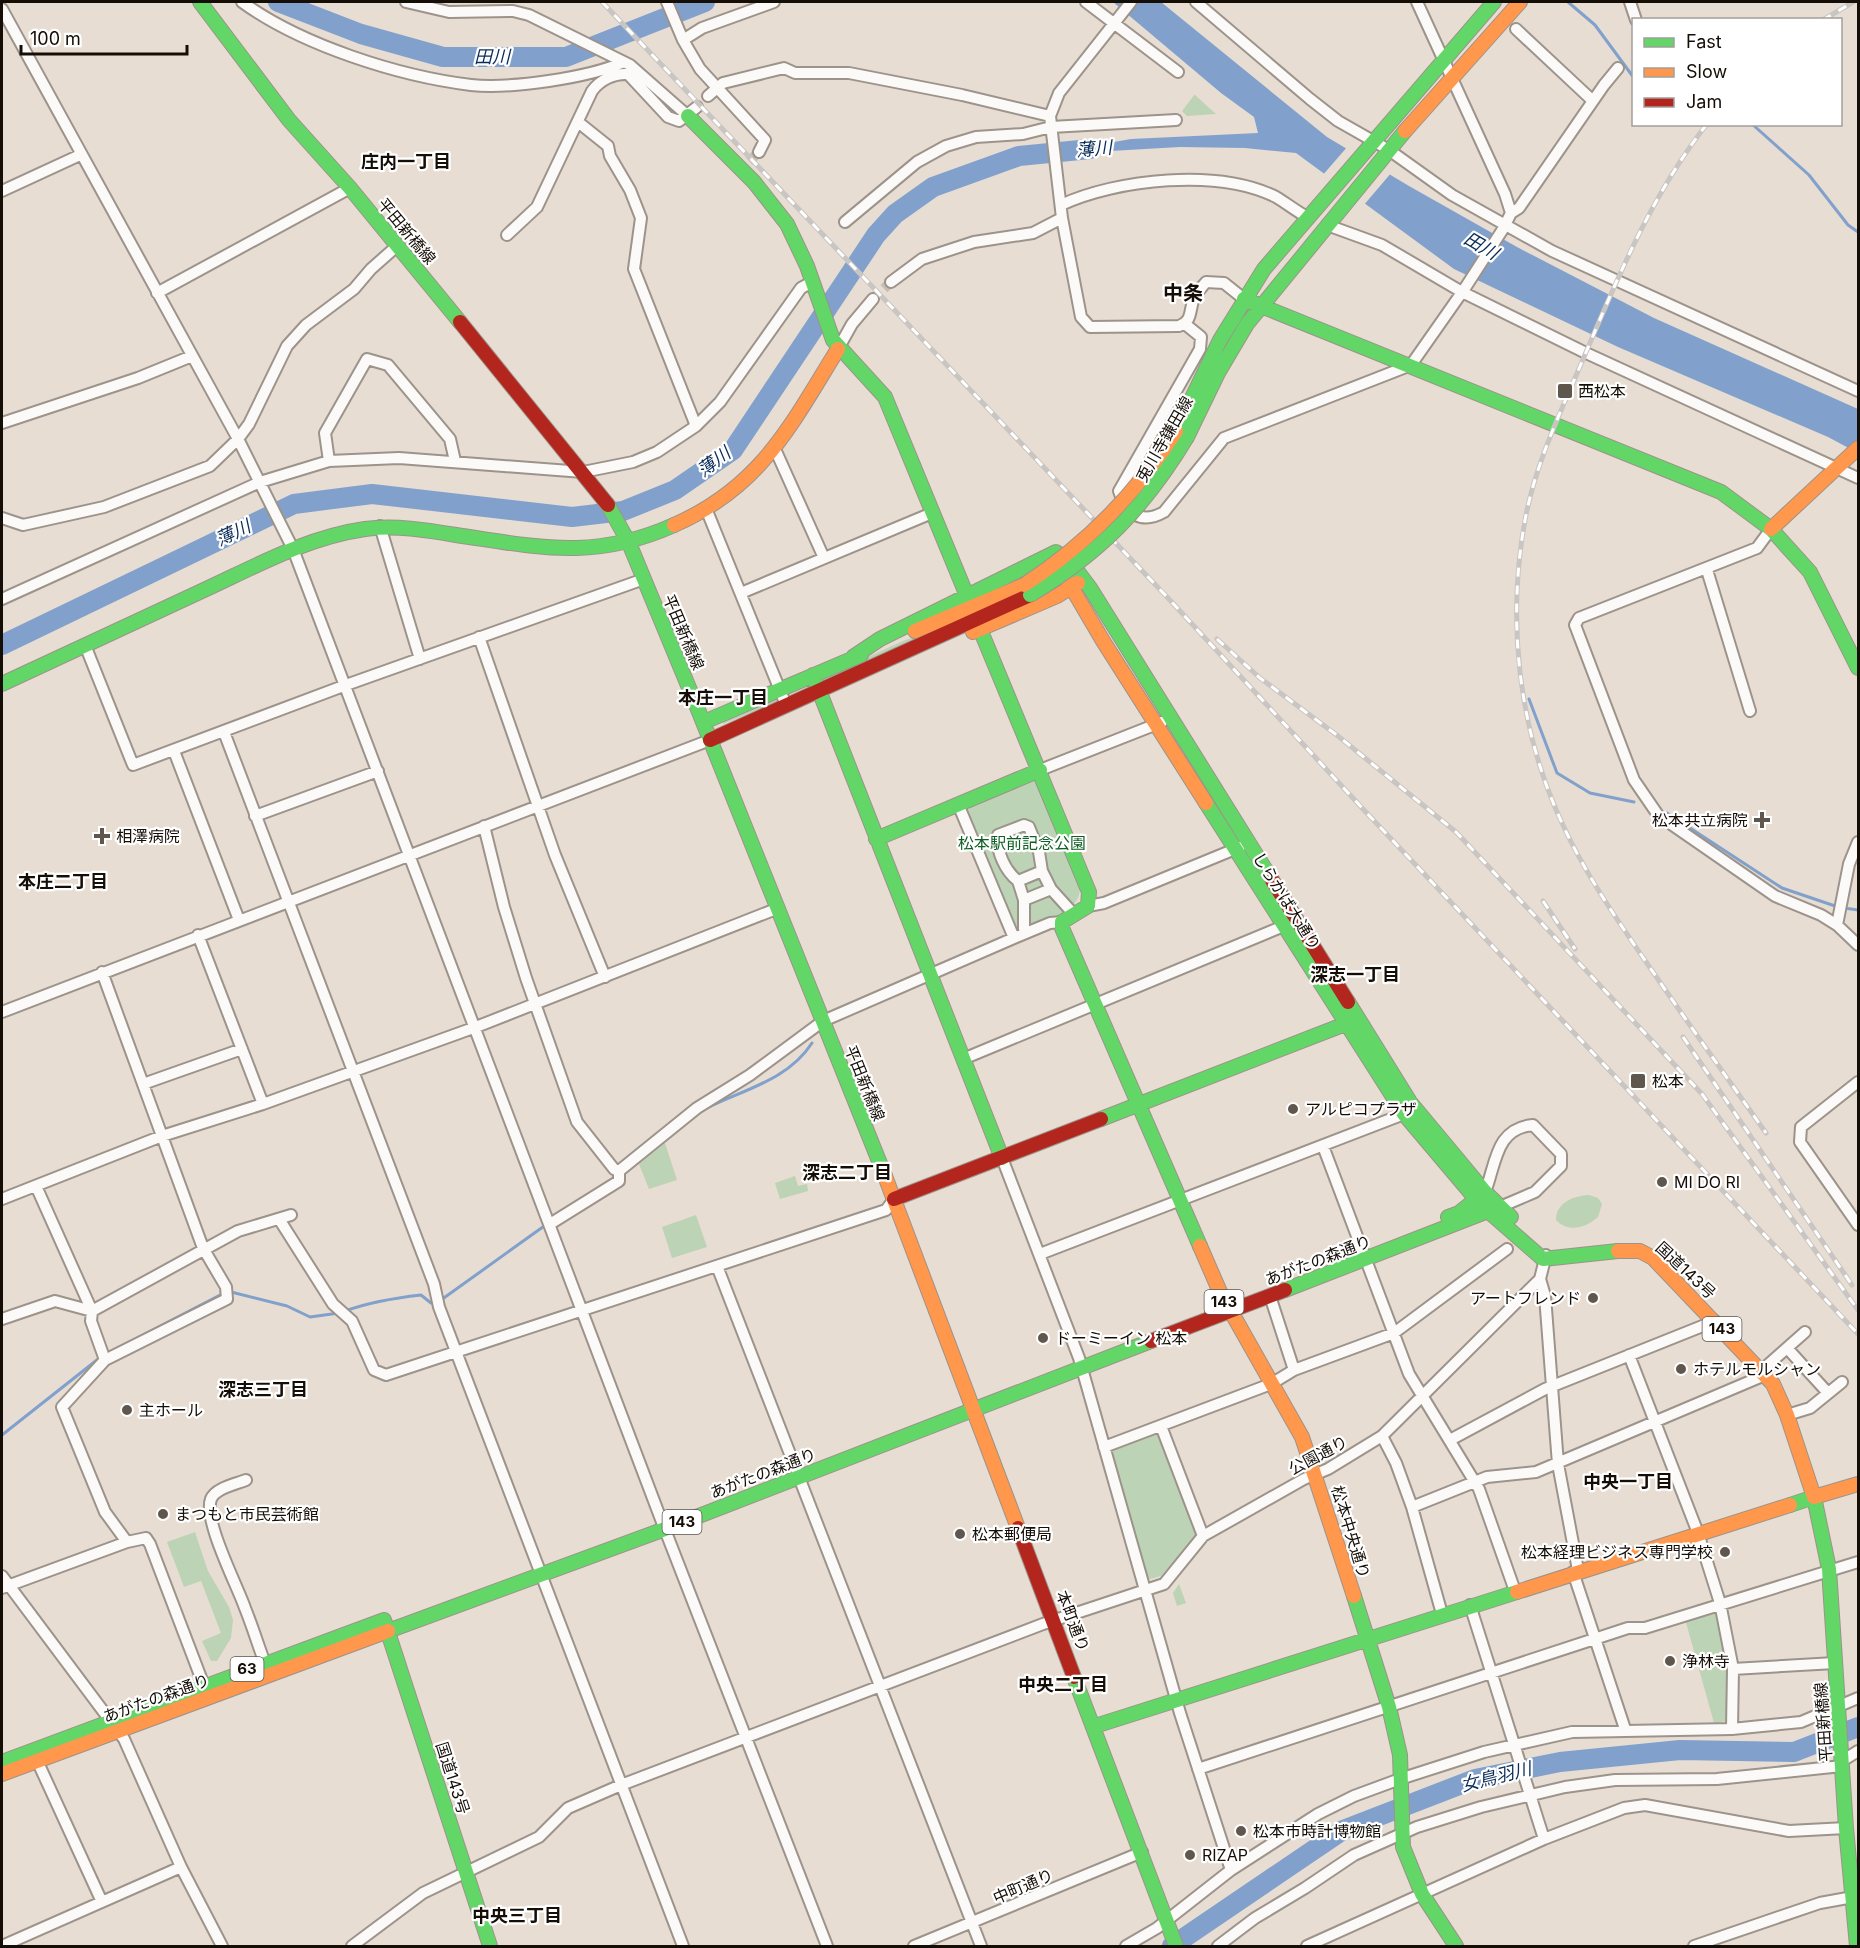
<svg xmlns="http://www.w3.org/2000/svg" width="1860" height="1948" font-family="Inter,'Noto Sans JP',sans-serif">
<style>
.green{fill:#bcd3b5}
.water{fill:#81a1cc}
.pier{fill:#e8ddd2}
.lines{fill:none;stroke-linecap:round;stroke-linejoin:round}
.stream{stroke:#81a1cc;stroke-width:3}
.river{stroke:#81a1cc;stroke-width:20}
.street-tunnel{stroke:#c8beb4;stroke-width:10;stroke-dasharray:10 5;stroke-linecap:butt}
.street-casing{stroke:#9c938b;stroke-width:14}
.fast-casing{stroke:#9c938b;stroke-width:16}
.slow-casing{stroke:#9c938b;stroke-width:16}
.jam-casing{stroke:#9c938b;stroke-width:16}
.street{stroke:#fcfaf8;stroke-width:10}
.fast{stroke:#63d668;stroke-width:14}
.slow{stroke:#ff974d;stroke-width:14}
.jam{stroke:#b3261e;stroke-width:14}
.rail-casing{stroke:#c8c5c2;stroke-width:5}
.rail{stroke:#fff;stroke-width:3;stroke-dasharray:9;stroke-linecap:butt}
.fast-bridge-casing{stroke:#9c938b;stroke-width:16;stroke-linecap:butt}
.slow-bridge-casing{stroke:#9c938b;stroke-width:16;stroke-linecap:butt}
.fast-bridge{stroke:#63d668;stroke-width:14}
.slow-bridge{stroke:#ff974d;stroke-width:14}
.poi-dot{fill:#5f564e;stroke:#fff;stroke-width:2}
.labels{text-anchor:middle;stroke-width:4.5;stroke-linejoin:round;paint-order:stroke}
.shield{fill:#fff;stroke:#5b5651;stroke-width:1.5}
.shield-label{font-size:15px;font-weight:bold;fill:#150e07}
.street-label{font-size:16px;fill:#150e07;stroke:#fff}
.poi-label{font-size:16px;fill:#150e07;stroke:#fff;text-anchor:start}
.park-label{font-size:16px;fill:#0f5e24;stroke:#fff}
.water-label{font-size:18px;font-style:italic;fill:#092c58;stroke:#fff}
.neighbourhood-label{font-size:18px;font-weight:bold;fill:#150e07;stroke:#fff}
.quarter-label{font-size:20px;font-weight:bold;fill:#150e07;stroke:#fff}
</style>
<rect width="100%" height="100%" fill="#e8ddd2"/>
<!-- green -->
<path class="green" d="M1195 94V95L1216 114 1187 116 1182 111Z
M957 621V623L822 680 823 677 903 641Z
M776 698 777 702 723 724V720Z
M1030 780 1038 782 1080 887C1081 914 1043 921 1022 929L1015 926 968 810 972 804Z
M665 1143 677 1180 649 1189 639 1164Z
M795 1176 798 1186 807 1184 808 1191 780 1199 775 1183Z
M1589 1195 1598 1198 1602 1204 1598 1217C1586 1228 1568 1233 1556 1220 1556 1202 1574 1196 1589 1195Z
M696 1215 707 1247 672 1258 662 1227Z
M1155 1434 1160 1436 1196 1530 1195 1537 1161 1576 1150 1579 1145 1575 1111 1455 1113 1449Z
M195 1532 208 1571 229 1607 233 1620 231 1638 217 1661H211L202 1641 221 1633 201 1581 184 1587 167 1542Z
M1179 1584 1186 1603 1177 1606 1173 1593Z
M1711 1611 1716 1613 1728 1668 1727 1721 1714 1723 1685 1619Z"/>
<!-- water -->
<path class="water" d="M1113 2H1161L1327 137 1409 186 1517 247 1654 318 1858 409V453L1828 437 1618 347 1454 269 1296 153 1245 148 1180 147 1041 155 1131 139 1258 133 1254 117 1221 93Z"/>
<!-- pier -->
<path class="pier" d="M1348 146 1392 172 1363 206 1322 176Z"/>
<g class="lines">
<!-- stream -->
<path class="stream" d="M1568 2 1595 25 1634 78
M1752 124 1809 175 1848 225 1858 232
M1529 699 1557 773 1590 793 1634 802
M1667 813 1782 888 1838 907
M1844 908 1858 910
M707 1108C745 1089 788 1080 812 1043
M601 1186 616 1177
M231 1292 287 1306 310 1317 339 1313
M345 1311C370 1302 394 1298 421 1295L431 1303 441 1300 547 1224
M110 1352 224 1293
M2 1435 102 1356"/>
<!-- river -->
<path class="river" d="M278 2 361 34 443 57H566L705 2
M2 645 294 504 372 494 572 517 623 511 675 490 733 450 876 235 895 214 933 187 1019 156 1090 149
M1172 1946 1343 1830 1475 1779 1560 1762 1680 1750 1794 1752 1858 1727"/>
<!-- street-tunnel -->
<path class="street-tunnel" d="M749 161 759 152
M873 299 891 282"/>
<defs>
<path id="street" d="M242 2C301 45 398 76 471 85 510 89 588 78 624 62
M406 2 449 12 513 11 529 15 630 65 688 116
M667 2 683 40 700 69 765 140 759 152
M1086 2 1178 72
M1131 2 1059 93 1050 116 1062 218 1081 317 1090 327 1179 326C1193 321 1189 310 1194 298 1197 292 1202 287 1206 282L1224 283 1244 299
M1196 2 1310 99 1338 121 1389 150 1452 195 1552 251 1858 391
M1417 2 1505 194 1511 213
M1630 2 1636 20
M2 9 238 439 293 549 662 1522 827 1946
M1516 29 1593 101
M683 40 702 28 774 2
M708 96 723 83 784 68 795 73H849L962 95 1050 116
M578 122 608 146 610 156 630 190 641 218 634 269 696 426
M2 191 80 155
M1061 205C1117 179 1218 168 1276 197 1286 203 1296 211 1307 217
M845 222 917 162 946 146 976 137 1023 134 1051 127 1176 120
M1327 225 1382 245 1462 292 1586 353 1858 478
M507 235 537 207 592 91C600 80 614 73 628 74L668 117 679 121 697 107
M891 282 922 259 974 242 1033 233 1062 218
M157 293 350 188
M1185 324 1201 337 1200 349 1119 491C1127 514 1141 525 1164 512L1224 438 1411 365 1465 288 1503 229 1511 213 1519 208 1604 85 1618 68
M838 349 852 324 873 299
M2 423 138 378 192 356
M775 449 824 558
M329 461 325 433 367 359 388 365 450 439 455 461
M707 511 786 705
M2 518 23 525 104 507 210 466 238 439 249 424 287 346 306 325 354 289 371 269 397 246
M380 526 420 659
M1771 529 1757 548 1579 618 1575 625 1634 780 1658 815 1775 896 1821 915 1837 925 1858 945
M1707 570 1750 711
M741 593 932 513
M2 599 260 482 329 461 399 458 583 472 633 462 657 452 696 426 720 402 801 288 812 282
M479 637 555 855 605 977
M85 645 133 765 346 685 644 579
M224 732 434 1284 439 1307 683 1946
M174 751 239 920
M1040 770 1162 722
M958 804 1014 938
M255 816 378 771
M484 826 504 907 526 978 577 1122 614 1169 619 1171
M1018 881C1005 871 996 851 998 835L1024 825 1029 827 1039 852 1042 871
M1024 900 1018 881 1042 871 1051 889
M1088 906 1104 903 1240 847
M1837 925 1849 864 1858 842
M1024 929V900L1051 889 1070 910
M198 935 263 1104
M102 972 203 1248 226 1287 227 1299 105 1360 62 1407 105 1512 127 1542
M2 1012 710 740
M963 1059 1291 923
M1858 1082 1801 1127 1800 1142 1858 1225
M143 1084 242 1049
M1323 1146 1409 1374 1479 1489 1515 1591
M1002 1158 1079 1358 1180 1713 1231 1870
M619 1171 697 1108 750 1075 823 1021 1014 938 1050 923 1062 922
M36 1186 92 1311 91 1321 105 1360
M1485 1192C1496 1165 1495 1128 1533 1125L1561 1154V1166L1535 1192 1500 1207
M2 1199 162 1136 263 1104 476 1027 776 909
M279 1219 333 1304 352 1321 374 1370 386 1375 886 1210 894 1199
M550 1224 619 1181V1171
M1040 1254 1404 1114
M717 1266 981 1946
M1540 1279 1545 1296 1558 1464 1578 1570
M1270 1296 1294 1370
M2 1319 55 1301 92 1311 238 1231 291 1215
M1787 1348 1828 1393
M1629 1355 1698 1533 1720 1603 1733 1669 1732 1729
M1761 1371 1805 1332
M1787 1415 1810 1408 1842 1382
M1161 1426 1203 1536
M1382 1436 1396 1463 1412 1507 1442 1614
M1450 1440 1545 1389 1715 1321
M1104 1447 1271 1384 1294 1370 1394 1333 1507 1249
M246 1480C236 1484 215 1488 211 1499 203 1520 237 1585 245 1608 253 1628 259 1648 267 1669
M1412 1507 1487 1477 1536 1472 1765 1375
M1573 1572 1625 1729
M2 1576 124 1739 181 1867 222 1946
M2 1588 127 1542 146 1538 150 1544 206 1691
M1470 1605 1544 1839
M1733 1669 1835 1663
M35 1756 102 1902
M1842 1761 1858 1751
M1198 1769 1628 1628H1645L1858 1562
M2 1946 181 1867
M352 1946 423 1893 539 1837 568 1808 621 1785 1043 1624 1164 1584 1203 1536 1304 1479 1328 1469 1382 1436 1540 1279 1546 1255
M914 1946 1142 1852
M1126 1946 1157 1928 1231 1870 1318 1814 1354 1796 1400 1779 1484 1752 1572 1732 1732 1729 1801 1722 1858 1698
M1218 1946 1255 1918 1305 1888 1354 1855 1417 1827 1481 1807 1565 1787 1615 1780 1717 1779 1842 1766
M1307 1946 1544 1839 1624 1808 1645 1805 1789 1831 1846 1828
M1694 1946 1820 1903 1853 1897"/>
<path id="fast" d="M200 2 289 120 350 188 460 322
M688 116 754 182 787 224 807 266 833 340 885 397 967 596
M1244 299 1721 492 1771 529 1810 572 1858 668
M1176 431 1220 340 1264 269 1494 2
M1187 437 1218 373 1247 324 1405 131
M608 505 629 543 699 712 885 1176
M980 629 1089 892 1088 906 1062 922V928L1200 1246
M853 657 880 639 1056 552 1072 564 1090 588 1272 880
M813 675 1002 1158
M2 684C69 653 137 621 204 590 256 566 308 537 365 529 395 525 426 530 456 535 538 547 594 561 674 525
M704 722 861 655
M1206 803 1404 1114 1481 1205
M876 839 1040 770
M1348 1002 1410 1102 1485 1192
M1101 1119 1353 1021
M1448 1217 1459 1213 1485 1192 1511 1217
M1285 1290 1488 1211 1543 1259 1618 1251
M1790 1505 1814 1497 1829 1569 1846 1828 1857 1946
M1354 1596 1389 1707 1400 1755 1403 1847 1422 1894 1456 1946
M384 1620 490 1946
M388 1631 665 1529 1151 1341
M1074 1677 1176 1946
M1095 1726 1517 1592
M2 1762 384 1620"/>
<path id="slow" d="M1405 131 1520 2
M674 525C761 487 791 425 838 349
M1771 529 1858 448
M1059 566 1103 641 1206 803
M915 631 1024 585
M973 632 1057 596 1078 583
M885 1176 1018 1528
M1200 1246 1220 1292 1302 1437 1354 1596
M1618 1251H1640L1653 1258 1773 1384 1787 1415 1814 1497 1858 1484
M1517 1592 1790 1505
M2 1774 388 1631"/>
<path id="jam" d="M460 322 608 505
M710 740 1030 595
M1272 880 1348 1002
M894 1199 1101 1119
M1151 1341 1285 1290
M1018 1528 1074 1677"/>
</defs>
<!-- street casing -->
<use href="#street" class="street-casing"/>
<!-- fast casing -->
<use href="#fast" class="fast-casing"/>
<!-- slow casing -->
<use href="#slow" class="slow-casing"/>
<!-- jam casing -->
<use href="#jam" class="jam-casing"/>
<!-- street -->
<use href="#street" class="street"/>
<!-- fast -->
<use href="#fast" class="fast"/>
<!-- slow -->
<use href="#slow" class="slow"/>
<!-- jam -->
<use href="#jam" class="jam"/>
<defs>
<path id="rail" d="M602 2 1168 598 1363 809 1858 1334
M1823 20 1853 2
M1707 124C1652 194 1618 277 1584 357 1562 409 1537 460 1526 515 1506 618 1518 728 1562 823 1586 876 1620 924 1653 972 1690 1026 1728 1079 1766 1133
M1217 639 1260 678 1338 736 1456 832 1702 1094 1858 1310
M1543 901 1575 949
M1683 1037 1852 1285"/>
</defs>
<!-- rail casing -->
<use href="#rail" class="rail-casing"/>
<!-- rail -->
<use href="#rail" class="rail"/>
<defs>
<path id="fast-bridge" d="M1030 595C1100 553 1145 507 1187 437"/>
<path id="slow-bridge" d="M1024 585C1087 544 1136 494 1176 431"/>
</defs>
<!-- fast-bridge casing -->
<use href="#fast-bridge" class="fast-bridge-casing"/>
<!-- slow-bridge casing -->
<use href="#slow-bridge" class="slow-bridge-casing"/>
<!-- fast-bridge -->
<use href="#fast-bridge" class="fast-bridge"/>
<!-- slow-bridge -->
<use href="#slow-bridge" class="slow-bridge"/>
</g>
<!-- markers -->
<g class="poi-dot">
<rect x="1557" y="383" width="16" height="16" rx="3"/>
<path d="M1759 811h6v6h6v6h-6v6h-6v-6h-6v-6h6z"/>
<path d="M99 827h6v6h6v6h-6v6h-6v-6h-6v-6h6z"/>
<rect x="1630" y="1073" width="16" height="16" rx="3"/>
<circle cx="1293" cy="1109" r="6"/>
<circle cx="1662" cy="1182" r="6"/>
<circle cx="1593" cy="1298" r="6"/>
<circle cx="1043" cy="1338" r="6"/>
<circle cx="1681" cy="1369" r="6"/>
<circle cx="127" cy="1410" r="6"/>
<circle cx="163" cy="1514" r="6"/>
<circle cx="960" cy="1534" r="6"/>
<circle cx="1725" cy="1552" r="6"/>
<circle cx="1670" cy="1661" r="6"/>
<circle cx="1241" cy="1831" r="6"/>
<circle cx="1190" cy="1855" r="6"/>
</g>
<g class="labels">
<!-- shield labels -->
<g class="shield">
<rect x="1204.5" y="1290" width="39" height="24" rx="4.5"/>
<rect x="1702.5" y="1317" width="39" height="24" rx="4.5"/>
<rect x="662.5" y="1510" width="39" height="24" rx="4.5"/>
<rect x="230.5" y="1657" width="33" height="24" rx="4.5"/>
</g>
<g class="shield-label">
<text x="1224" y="1307">143</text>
<text x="1722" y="1334">143</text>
<text x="682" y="1527">143</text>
<text x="247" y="1674">63</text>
</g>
<!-- street labels -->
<g class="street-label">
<text transform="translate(407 231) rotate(50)" y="6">平田新橋線</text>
<text transform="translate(1164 439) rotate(-60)" y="6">兎川寺鎌田線</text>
<text transform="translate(684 632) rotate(67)" y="6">平田新橋線</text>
<text transform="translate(1287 901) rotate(58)" y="6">しらかば大通り</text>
<text transform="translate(865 1083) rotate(68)" y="6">平田新橋線</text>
<text transform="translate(1318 1260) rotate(-21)" y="6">あがたの森通り</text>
<text transform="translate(1686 1270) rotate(43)" y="6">国道143号</text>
<text transform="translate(1318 1455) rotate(-28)" y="6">公園通り</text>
<text transform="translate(763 1473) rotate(-21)" y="6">あがたの森通り</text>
<text transform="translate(1351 1532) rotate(73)" y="6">松本中央通り</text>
<text transform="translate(1073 1621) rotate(69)" y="6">本町通り</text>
<text transform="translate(156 1698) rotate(-20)" y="6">あがたの森通り</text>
<text transform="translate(1823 1722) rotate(-94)" y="6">平田新橋線</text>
<text transform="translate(453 1778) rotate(72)" y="6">国道143号</text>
<text transform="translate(1023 1886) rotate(-23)" y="6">中町通り</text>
</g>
<!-- poi labels -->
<g class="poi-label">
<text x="1578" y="397">西松本</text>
<text x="1748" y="826" text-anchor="end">松本共立病院</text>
<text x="116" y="842">相澤病院</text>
<text x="1652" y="1087">松本</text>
<text x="1305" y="1115">アルピコプラザ</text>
<text x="1674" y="1188">MI DO RI</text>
<text x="1581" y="1304" text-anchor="end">アートフレンド</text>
<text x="1055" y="1344">ドーミーイン 松本</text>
<text x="1693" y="1375">ホテルモルシャン</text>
<text x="139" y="1416">主ホール</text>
<text x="175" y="1520">まつもと市民芸術館</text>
<text x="972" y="1540">松本郵便局</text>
<text x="1713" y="1558" text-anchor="end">松本経理ビジネス専門学校</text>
<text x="1682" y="1667">浄林寺</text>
<text x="1253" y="1837">松本市時計博物館</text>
<text x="1202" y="1861">RIZAP</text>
</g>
<!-- park labels -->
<g class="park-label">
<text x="1022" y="849">松本駅前記念公園</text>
</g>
<!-- water labels -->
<g class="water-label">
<text x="492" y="63">田川</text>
<text transform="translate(1094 149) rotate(-5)" y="6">薄川</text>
<text transform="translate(1481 246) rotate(30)" y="6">田川</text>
<text transform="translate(714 462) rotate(-37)" y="6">薄川</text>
<text transform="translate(233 533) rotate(-26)" y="6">薄川</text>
<text transform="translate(1496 1777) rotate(-14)" y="6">女鳥羽川</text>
</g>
<!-- neighbourhood labels -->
<g class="neighbourhood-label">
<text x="406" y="168">庄内一丁目</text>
<text x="723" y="704">本庄一丁目</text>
<text x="63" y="888">本庄二丁目</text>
<text x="1355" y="981">深志一丁目</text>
<text x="847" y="1179">深志二丁目</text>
<text x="263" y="1396">深志三丁目</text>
<text x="1628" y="1488">中央一丁目</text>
<text x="1063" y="1691">中央二丁目</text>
<text x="517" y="1922">中央三丁目</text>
</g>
<!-- quarter labels -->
<g class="quarter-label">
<text x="1183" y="300">中条</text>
</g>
</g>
<!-- border -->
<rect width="1860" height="1948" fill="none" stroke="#150e07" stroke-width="6"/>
<!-- legend -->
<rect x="1632" y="18" width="210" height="108" fill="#ffffff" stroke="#a19f9c" stroke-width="1.5"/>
<rect x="1644" y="38" width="30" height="9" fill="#63d668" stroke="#a19f9c" stroke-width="1.5"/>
<text x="1686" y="48" font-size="18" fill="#150e07">Fast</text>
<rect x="1644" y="68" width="30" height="9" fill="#ff974d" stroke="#a19f9c" stroke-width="1.5"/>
<text x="1686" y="78" font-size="18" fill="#150e07">Slow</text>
<rect x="1644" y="98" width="30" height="9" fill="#b3261e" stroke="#a19f9c" stroke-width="1.5"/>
<text x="1686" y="108" font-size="18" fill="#150e07">Jam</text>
<!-- scale -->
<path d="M21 45v9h166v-9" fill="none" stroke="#150e07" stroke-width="3"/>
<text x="30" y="45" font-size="18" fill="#150e07" stroke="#ffffff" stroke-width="4.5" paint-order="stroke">100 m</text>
</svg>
